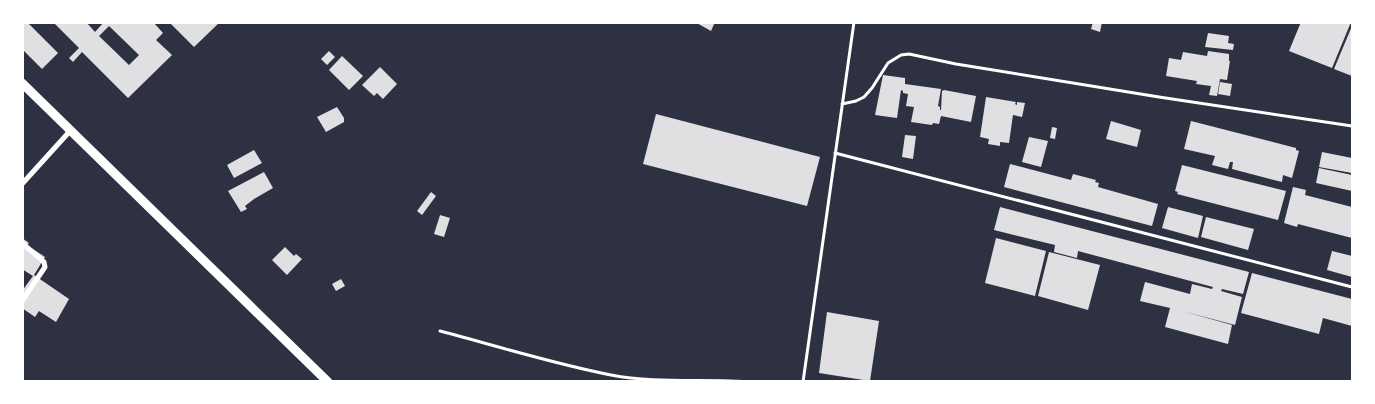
<svg xmlns="http://www.w3.org/2000/svg" width="1375" height="404" font-family="Roboto,sans-serif">
<style>
.building{fill:#e0e0e3;fill-rule:evenodd}
.lines{fill:none;stroke-linecap:round;stroke-linejoin:round}
.service{stroke:#fff;stroke-width:3}
.minor{stroke:#fff;stroke-width:5}
.tertiary{stroke:#fff;stroke-width:9}
</style>
<rect width="100%" height="100%" fill="#2d3142"/>
<!-- building -->
<path class="building" d="M22 22H27L58 53 42 69 22 49Z
M53 22H86L95 32 104 22H153L163 33 156 40 172 55 128 98 82 52 73 62 69 58 79 48ZM109 26 139 55 129 65 99 36Z
M169 22H220L194 47Z
M695 22H715L711 31Z
M1093 22H1102L1100 32 1091 29Z
M1301 22H1351L1332 68 1289 51Z
M1352 26V76L1334 69Z
M1208 33 1229 36 1228 43 1234 44 1233 50 1205 47Z
M329 51 335 57 327 65 321 59Z
M1208 51 1229 54V61H1230L1227 80 1220 79 1217 96 1209 95 1211 86 1196 84 1197 81 1166 76 1169 58 1181 60 1183 52 1207 56Z
M342 56 363 76 349 90 329 70Z
M380 67 397 84 383 99 377 93 374 96 362 85Z
M883 75 905 78V84L941 89 938 106 940 107V110H941L942 91 944 90 976 96 971 122 941 116 939 124 933 123 932 125 911 122 914 107 906 106 908 94 903 93V91L901 90 897 118 875 115Z
M1220 82 1232 84 1230 96 1218 94Z
M986 97 1016 102 1015 104 1017 105V102L1025 103 1022 117 1013 115 1009 143 1000 142V146L988 144 989 139 980 137Z
M337 107 344 118V122L326 132 317 117Z
M656 114 820 157 807 206 643 164Z
M1111 121 1141 130 1137 147 1106 139Z
M1191 121 1296 148V150L1299 151 1292 178 1283 175 1282 182 1232 169 1233 162H1230L1228 169 1212 165 1215 156 1184 149Z
M1052 127 1057 128 1055 139 1050 138Z
M905 135 916 136 913 159 902 157Z
M1029 137 1048 141 1041 167 1022 162Z
M254 150 262 163 234 178 227 165Z
M1322 152 1352 158V173L1319 167Z
M1010 164 1071 180 1073 174 1096 180 1095 182 1099 183 1098 187 1158 204 1152 226 1004 187Z
M1182 165 1286 191 1278 220 1177 194 1178 192 1175 191Z
M1319 168 1352 175V191L1316 183Z
M264 172 273 188 254 199 245 206 247 209 241 212 228 191Z
M1293 187 1306 190 1305 195 1352 207V238L1298 224 1297 227 1284 223Z
M431 192 436 196 422 215 417 211Z
M1000 207 1249 272 1243 294 1222 289 1221 291 1242 297 1235 325 1182 311 1232 325 1228 344 1165 327 1170 308 1140 301 1145 282 1190 294 1192 284 1212 289 1213 287 1078 251 1077 258 1054 252 1055 245 994 230Z
M1168 207 1203 216 1198 238 1162 228Z
M440 215 450 218 444 237 434 234Z
M1206 217 1254 229 1248 250 1201 237Z
M22 238 29 243 27 245 45 257 34 275 69 299 56 322 39 311 35 317 22 308V291L33 276 22 269Z
M996 238 1046 251 1035 296 985 283Z
M285 247 294 256 296 254 302 259 287 275 272 260Z
M1332 251 1352 256V277L1327 270Z
M1049 252 1100 265 1088 310 1038 296Z
M1252 273 1352 299V326L1323 318 1319 334 1241 313Z
M341 279 345 286 336 291 332 284Z
M827 312 879 321 870 381 819 373Z"/>
<g class="lines">
<!-- service -->
<path class="service" d="M842 104 856 101 864 97 872 88 888 63 901 55 909 54 956 64 1159 97 1352 126
M835 153 1352 287
M440 331C497 346 554 364 611 375 658 384 706 378 753 382
M803 382 854 22"/>
<!-- minor -->
<path class="minor" d="M22 184 70 131
M22 243 44 262 45 267 22 301"/>
<!-- tertiary -->
<path class="tertiary" d="M22 83 328 382"/>
</g>
<!-- border -->
<rect width="1375" height="404" fill="none" stroke="#ffffff" stroke-width="48"/>
</svg>
